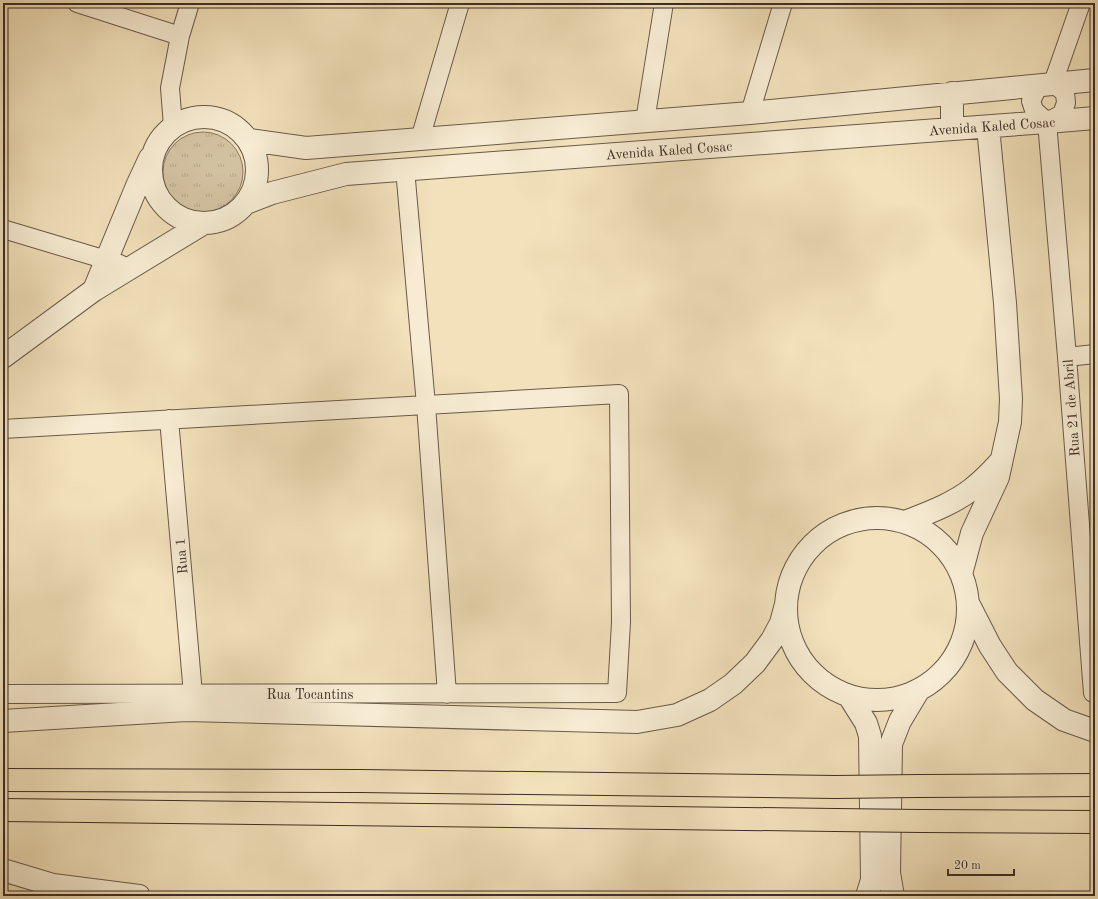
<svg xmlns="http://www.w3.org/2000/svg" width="1098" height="899" font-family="'Old Standard TT',serif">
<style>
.grass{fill:url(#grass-tufts);stroke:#887864}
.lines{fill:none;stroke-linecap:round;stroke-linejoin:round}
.minor-casing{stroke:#6a5a4b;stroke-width:20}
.tertiary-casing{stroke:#6a5a4b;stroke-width:24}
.motorway-casing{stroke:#3d2d26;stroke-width:24}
.minor{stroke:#f7ecd3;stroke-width:18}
.tertiary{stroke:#f7ecd3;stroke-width:22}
.motorway{stroke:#f2e1bb;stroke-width:22}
.motorway-bridge-casing{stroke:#3d2d26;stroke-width:24;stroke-linecap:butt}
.motorway-bridge{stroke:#f2e1bb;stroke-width:22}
.labels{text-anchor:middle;stroke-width:3;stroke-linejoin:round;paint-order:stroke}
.street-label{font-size:14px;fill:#3d2d26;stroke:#f7ecd3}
</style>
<defs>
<pattern id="grass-tufts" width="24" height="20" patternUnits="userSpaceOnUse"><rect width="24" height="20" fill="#d3c2a2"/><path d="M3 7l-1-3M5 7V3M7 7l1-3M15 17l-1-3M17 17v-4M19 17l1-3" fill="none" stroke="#b6a78b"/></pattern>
</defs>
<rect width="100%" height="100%" fill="#f2e1bb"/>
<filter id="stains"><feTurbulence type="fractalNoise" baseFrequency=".005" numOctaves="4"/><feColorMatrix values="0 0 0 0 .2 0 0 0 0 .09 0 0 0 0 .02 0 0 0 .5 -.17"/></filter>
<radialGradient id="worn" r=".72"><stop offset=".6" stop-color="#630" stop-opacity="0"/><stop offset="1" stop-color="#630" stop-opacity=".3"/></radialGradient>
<!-- grass -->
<path class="grass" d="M163 172a40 40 0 1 1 80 0a40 40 0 1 1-80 0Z"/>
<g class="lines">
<defs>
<path id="minor" d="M77 3 180 36
M1052 83 1037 89 1031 101 1034 110 1047 122 1067 357 1093 693H1095
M1053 83 1081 3
M750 113 783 3
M645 121 664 3
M1047 122 1062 114 1066 103 1065 93 1053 83
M173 126 170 88 180 36 190 3
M420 139 460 3
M405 169 426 405 447 694
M3 229 120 264
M1067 357 1095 354
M169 419 193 694
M3 429 619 394 621 622 617 693 3 694"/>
<path id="tertiary" d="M952 93V129
M151 170a53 53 0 1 1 106 0a53 53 0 1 1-106 0Z
M249 140 306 148 750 113 1095 80
M246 203 272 193 346 174 1047 122 1095 118
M94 290 137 186 150 158
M3 357 94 290 204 223
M786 609a91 91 0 1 1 182 0a91 91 0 1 1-182 0Z
M905 522C928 513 953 504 972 489 982 481 991 472 999 463
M961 574 972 533 998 477 1010 422 1011 399 1005 303 988 127
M968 603 990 646 1007 672 1035 700 1064 720 1095 731
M849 696 866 723 870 736 872 880 867 896
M3 721 186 710 637 722 677 715 710 700 733 684 755 663 772 640 781 623 786 604
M3 870 53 885 139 896
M893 896 889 873 891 744 900 721 918 691"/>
<path id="motorway" d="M3 780 360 781 835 787
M919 786 1095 785
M3 810 835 820
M922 821 1095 822"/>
</defs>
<!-- minor casing -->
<use href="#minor" class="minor-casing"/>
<!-- tertiary casing -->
<use href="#tertiary" class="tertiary-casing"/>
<!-- motorway casing -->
<use href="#motorway" class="motorway-casing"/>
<!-- minor -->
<use href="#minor" class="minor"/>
<!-- tertiary -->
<use href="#tertiary" class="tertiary"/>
<!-- motorway -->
<use href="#motorway" class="motorway"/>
<defs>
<path id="motorway-bridge" d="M835 787 919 786
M835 820 922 821"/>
</defs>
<!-- motorway-bridge casing -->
<use href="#motorway-bridge" class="motorway-bridge-casing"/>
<!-- motorway-bridge -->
<use href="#motorway-bridge" class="motorway-bridge"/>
</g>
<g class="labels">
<!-- street labels -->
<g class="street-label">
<text transform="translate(992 126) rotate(-4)" y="5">Avenida Kaled Cosac</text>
<text transform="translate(669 150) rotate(-4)" y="5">Avenida Kaled Cosac</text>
<text transform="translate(1071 408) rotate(-94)" y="5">Rua 21 de Abril</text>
<text transform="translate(181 556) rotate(-95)" y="5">Rua 1</text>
<text x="310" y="699">Rua Tocantins</text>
</g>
</g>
<!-- margin -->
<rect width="1098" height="899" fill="none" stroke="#f2e1bb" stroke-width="16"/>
<rect x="4" y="4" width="1090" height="891" fill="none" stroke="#3d2d26" stroke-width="2"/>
<rect x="8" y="8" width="1082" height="883" fill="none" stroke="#3d2d26"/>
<!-- scale -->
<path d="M948 869v6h66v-6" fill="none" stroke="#3d2d26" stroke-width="2"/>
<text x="954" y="869" font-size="12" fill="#3d2d26" stroke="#f7ecd3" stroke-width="3" paint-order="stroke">20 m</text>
<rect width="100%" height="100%" filter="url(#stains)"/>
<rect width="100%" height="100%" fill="url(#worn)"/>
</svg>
